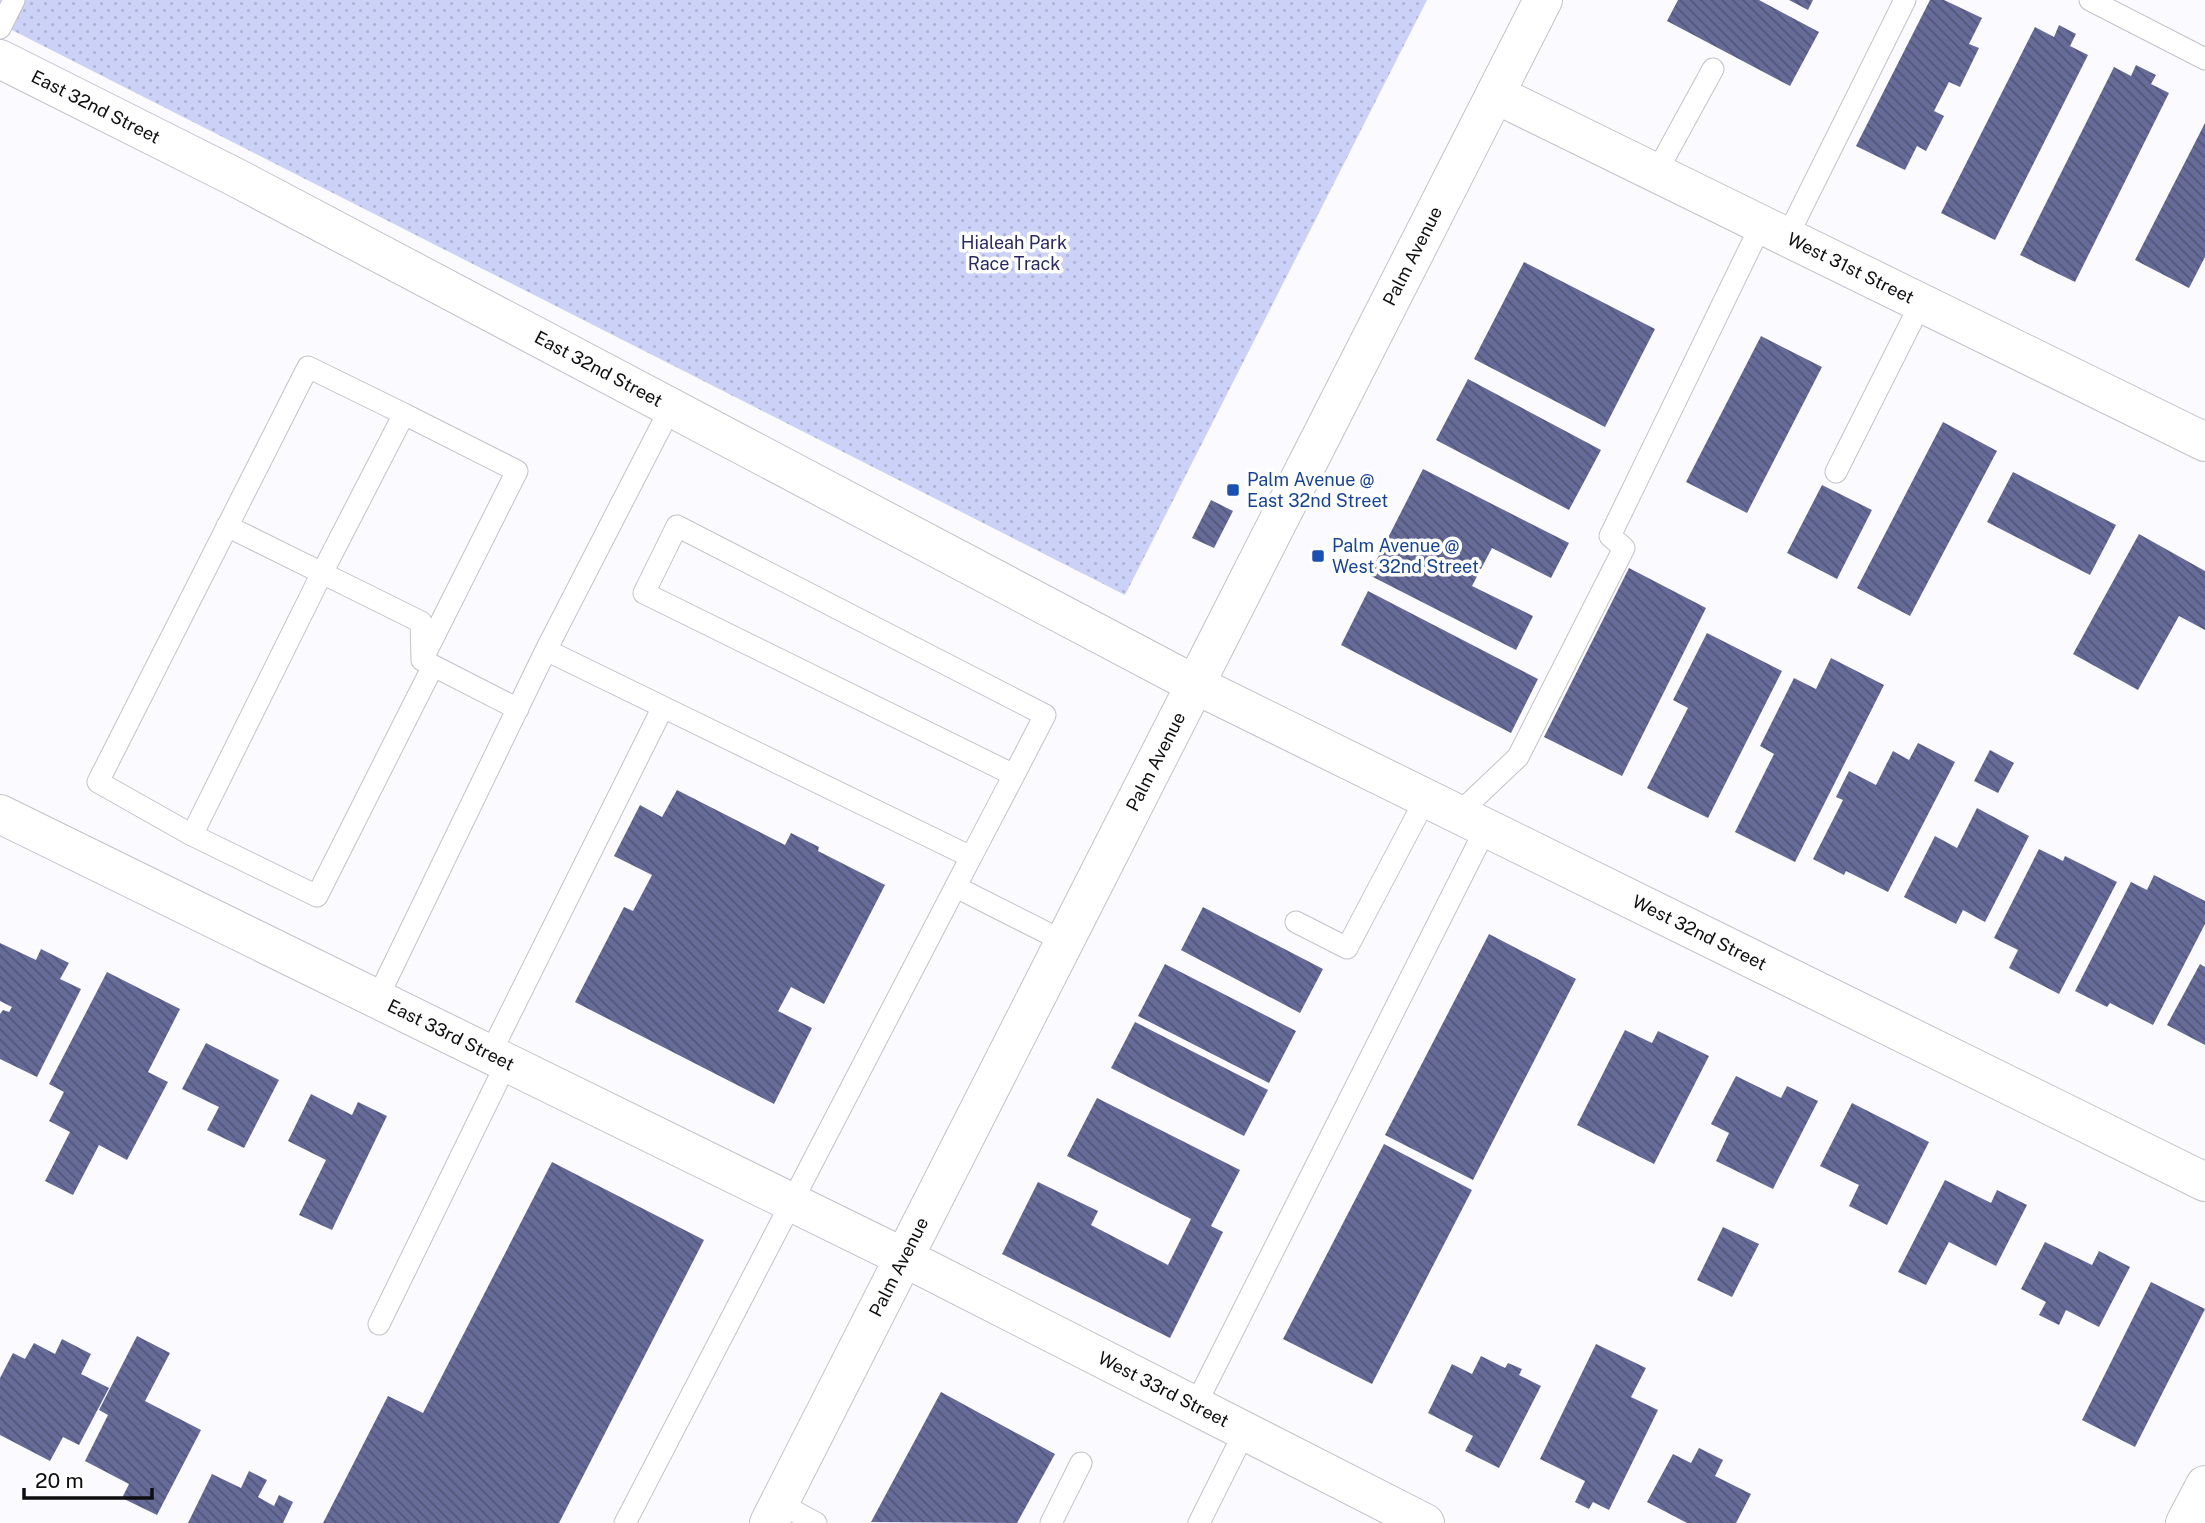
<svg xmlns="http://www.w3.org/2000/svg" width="2205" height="1523" font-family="'Public Sans',sans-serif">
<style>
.park{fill:url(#park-dots)}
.building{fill:url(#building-back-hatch)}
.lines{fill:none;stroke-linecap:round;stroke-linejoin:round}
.lane-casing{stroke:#c1c2cb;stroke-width:23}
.street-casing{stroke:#c1c2cb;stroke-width:40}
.secondary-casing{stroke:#c1c2cb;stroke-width:40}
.lane{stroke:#fff;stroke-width:21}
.street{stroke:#fff;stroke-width:38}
.secondary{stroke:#fff;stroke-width:38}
.transit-dot{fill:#1a4fb4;stroke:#fff;stroke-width:2.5}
.labels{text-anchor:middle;stroke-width:7;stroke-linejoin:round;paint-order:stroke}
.street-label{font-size:18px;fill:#0e0e11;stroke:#fff}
.park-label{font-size:18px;fill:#292963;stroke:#fff}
.transit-label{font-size:18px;fill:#164399;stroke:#fff;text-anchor:start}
</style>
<defs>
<pattern id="park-dots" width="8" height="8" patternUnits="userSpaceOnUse" patternTransform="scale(1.75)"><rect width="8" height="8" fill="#ccd2f7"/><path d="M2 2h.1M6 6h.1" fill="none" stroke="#aeb3d3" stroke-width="1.8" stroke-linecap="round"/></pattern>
<pattern id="building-back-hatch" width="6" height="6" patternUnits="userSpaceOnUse" patternTransform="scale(1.75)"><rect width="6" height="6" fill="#666b98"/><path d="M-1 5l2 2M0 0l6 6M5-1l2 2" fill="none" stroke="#52567b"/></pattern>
</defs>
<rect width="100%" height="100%" fill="#fbfbff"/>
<!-- park -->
<path class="park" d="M0 0H1427L1125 595 0 24Z"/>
<!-- building -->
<path class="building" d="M1678 0H1759L1819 32 1790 86 1667 21Z
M1789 0H1813L1808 10Z
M1930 0H1944L1982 18 1969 44 1979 48 1960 87 1949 82 1934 111 1944 116 1926 151 1917 146 1905 170 1856 146Z
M2059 25 2076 34 2070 46 2088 55 1995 240 1941 213 2035 27 2054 37Z
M2136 65 2156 75 2151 84 2169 93 2075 282 2020 255 2114 67 2131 76Z
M2205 123V257L2189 288 2135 260Z
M1524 262 1655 329 1605 427 1474 359Z
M1761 336 1822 367 1747 513 1686 482Z
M1468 379 1601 450 1569 510 1436 440Z
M1943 422 1997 451 1910 616 1857 588Z
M1423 469 1569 543 1551 578 1492 548 1472 586 1533 616 1516 650 1369 575Z
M2013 472 2116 525 2090 575 1987 522Z
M1822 485 1872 510 1837 579 1787 553Z
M1211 500 1233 511 1214 548 1192 538Z
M2139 534 2205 571V630L2179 616 2138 690 2073 654Z
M1629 568 1706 608 1622 776 1544 737Z
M1368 591 1538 679 1511 733 1341 645Z
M1707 633 1782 671 1708 818 1647 788 1688 708 1673 700Z
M1831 658 1884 685 1795 862 1735 832 1774 754 1760 746 1794 678 1816 689Z
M1918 743 1955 762 1888 892 1846 871 1844 875 1813 859 1843 800 1836 797 1849 771 1876 785 1893 751 1909 760Z
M1990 750 2014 763 1998 793 1974 781Z
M677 790 785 845 791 833 819 847 818 851 885 885 824 1004 791 987 778 1011 812 1028 774 1104 575 1002 624 907 633 911 652 875 614 856 640 805 662 817Z
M1977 808 2029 836 1985 922 1963 910 1956 924 1904 897 1935 836 1957 848Z
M2039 849 2063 861 2065 856 2117 882 2059 994 2009 968 2018 950 1994 938Z
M2154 875 2205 901V924L2153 1025 2110 1003 2107 1007 2075 991 2131 882 2147 890Z
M1203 907 1323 969 1300 1013 1181 950Z
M1489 934 1576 979 1473 1180 1385 1135Z
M0 943 36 960 41 949 69 963 60 979 81 989 37 1077 0 1059V1014L3 1010 9 1012 12 1007 0 1001Z
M1165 964 1296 1031 1269 1083 1138 1016Z
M2200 964 2205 967V1045L2167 1025Z
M107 972 180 1009 148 1072 168 1082 127 1160 99 1145 73 1195 45 1181 70 1132 49 1121 64 1092 49 1084Z
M1135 1022 1268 1090 1244 1136 1111 1068Z
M1625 1030 1652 1043 1658 1031 1709 1056 1654 1164 1577 1125Z
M206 1043 279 1080 244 1148 207 1130 219 1107 182 1089Z
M1736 1076 1781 1098 1787 1086 1818 1101 1773 1189 1716 1161 1729 1133 1711 1124Z
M311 1094 352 1115 358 1102 387 1116 332 1230 299 1215 326 1160 288 1141Z
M1097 1098 1240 1170 1211 1226 1223 1232 1170 1338 1002 1254 1038 1182 1098 1211 1091 1225 1168 1265 1191 1219 1067 1156Z
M1852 1103 1929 1142 1887 1225 1849 1206 1859 1185 1820 1166Z
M1384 1144 1472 1190 1372 1384 1283 1339Z
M552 1162 704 1240 559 1523H323L388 1396 423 1413Z
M1945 1180 1991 1203 1997 1190 2027 1205 1996 1266 1949 1242 1926 1285 1898 1272Z
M1723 1227 1759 1244 1732 1297 1697 1280Z
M2045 1242 2092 1265 2099 1251 2130 1267 2099 1327 2066 1310 2059 1325 2039 1315 2046 1302 2021 1289Z
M2151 1282 2205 1309 2135 1447 2082 1420Z
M137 1336 170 1353 145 1401 201 1430 157 1515 122 1498 129 1484 85 1461 108 1415 99 1410Z
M62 1339 91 1354 81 1374 109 1388 79 1445 63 1437 50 1461 0 1435V1378L13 1353 25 1359 34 1343 55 1354Z
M1596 1344 1646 1368 1631 1397 1658 1410 1609 1510 1593 1502 1589 1509 1575 1502 1585 1481 1540 1459Z
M1481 1356 1505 1368 1508 1363 1522 1369 1519 1375 1541 1386 1499 1468 1465 1451 1473 1436 1428 1413 1452 1364 1472 1374Z
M941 1392 1055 1454 1017 1523 871 1522Z
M1699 1448 1723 1460 1715 1476 1751 1494 1736 1523H1687L1647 1502 1673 1454 1691 1463Z
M249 1471 267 1480 258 1497 274 1506 279 1495 293 1502 283 1523H188L212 1474 241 1488Z"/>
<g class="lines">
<defs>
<path id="lane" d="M2090 0 2205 59
M0 28 14 0
M1656 173 1713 69
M1787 237 1905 0
M1836 472 1921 303
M227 526 322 573 404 414 517 471 422 660 518 709
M546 650 671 407
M422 660 421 622 322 573 192 835 317 896 433 666
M1458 814 1518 757 1624 548 1610 536 1761 225
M192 835 98 782 308 367 404 414
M971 857 1014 775 644 593 677 526 1045 715 1014 775
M956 887 1063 941
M1296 922 1347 948 1426 798
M377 999 546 650 971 857 625 1523
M490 1054 663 707
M379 1324 507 1062
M1195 1406 1486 828
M779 1503 816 1523
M1051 1523 1081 1463
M1199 1523 1245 1431"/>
<g id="street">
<path id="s1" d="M1495 94 2205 442"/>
<path id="s2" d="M0 814 903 1257 1425 1523"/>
<path d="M2185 1523 2205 1485"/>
</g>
<g id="secondary">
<path id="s3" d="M0 59 235 177 1194 684 2205 1182"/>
<path id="s4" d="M769 1523 1543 0"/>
</g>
</defs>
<!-- lane casing -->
<use href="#lane" class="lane-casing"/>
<!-- street casing -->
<use href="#street" class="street-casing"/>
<!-- secondary casing -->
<use href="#secondary" class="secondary-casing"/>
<!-- lane -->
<use href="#lane" class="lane"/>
<!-- street -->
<use href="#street" class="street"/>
<!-- secondary -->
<use href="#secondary" class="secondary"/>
</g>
<!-- markers -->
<g class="transit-dot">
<rect x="1226" y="483" width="14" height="14" rx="3.5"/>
<rect x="1311" y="549" width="14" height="14" rx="3.5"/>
</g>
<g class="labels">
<!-- street labels -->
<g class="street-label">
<text dy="6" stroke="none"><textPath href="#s3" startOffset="107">East 32nd Street</textPath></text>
<text dy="6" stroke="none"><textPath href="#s4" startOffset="1421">Palm Avenue</textPath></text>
<text dy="6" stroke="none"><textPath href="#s1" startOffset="396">West 31st Street</textPath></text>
<text dy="6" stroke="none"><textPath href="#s3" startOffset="674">East 32nd Street</textPath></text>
<text dy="6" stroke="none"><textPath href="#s4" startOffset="854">Palm Avenue</textPath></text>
<text dy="6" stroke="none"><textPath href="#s3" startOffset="1911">West 32nd Street</textPath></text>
<text dy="6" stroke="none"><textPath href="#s2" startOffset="502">East 33rd Street</textPath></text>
<text dy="6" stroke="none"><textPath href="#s4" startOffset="287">Palm Avenue</textPath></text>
<text dy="6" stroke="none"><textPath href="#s2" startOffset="1298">West 33rd Street</textPath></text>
</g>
<!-- park labels -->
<g class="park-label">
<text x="1014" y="249">Hialeah Park<tspan x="1014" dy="21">Race Track</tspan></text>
</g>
<!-- transit labels -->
<g class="transit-label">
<text x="1247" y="486">Palm Avenue @<tspan x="1247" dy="21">East 32nd Street</tspan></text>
<text x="1332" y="552">Palm Avenue @<tspan x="1332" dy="21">West 32nd Street</tspan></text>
</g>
</g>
<!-- scale -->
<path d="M24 1488v10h128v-10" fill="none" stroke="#0e0e11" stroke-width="3.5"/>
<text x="35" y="1488" font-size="21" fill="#0e0e11" stroke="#ffffff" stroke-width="5" paint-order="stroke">20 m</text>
</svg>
